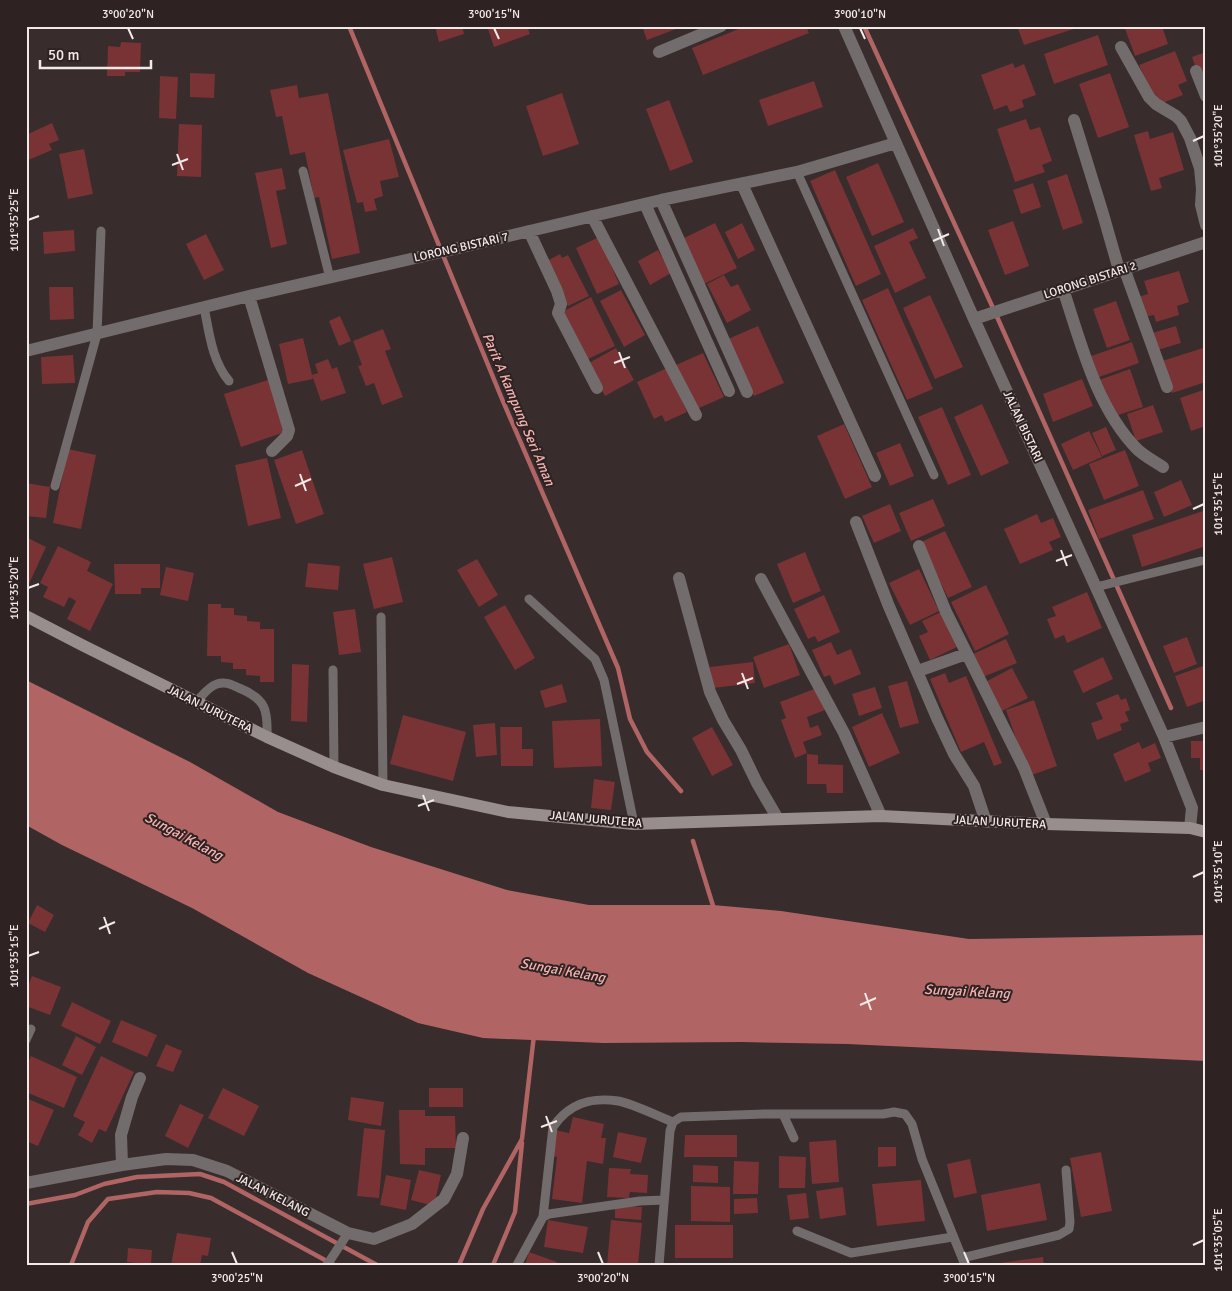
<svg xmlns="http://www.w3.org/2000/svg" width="1232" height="1291" font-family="Signika,sans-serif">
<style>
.water{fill:#b06464}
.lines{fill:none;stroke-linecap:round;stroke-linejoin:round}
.stream{stroke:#b06464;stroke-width:4.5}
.building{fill:#793335}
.lane{stroke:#736c6c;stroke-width:9}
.street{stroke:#736c6c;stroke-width:12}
.secondary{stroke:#988e8d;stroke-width:12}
.ticks{fill:none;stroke:#f2eae9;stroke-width:2}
.labels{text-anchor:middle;stroke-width:4;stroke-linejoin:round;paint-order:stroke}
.street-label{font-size:12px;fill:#f2eae9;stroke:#2e2222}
.water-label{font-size:14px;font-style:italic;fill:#f3b1af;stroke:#2e2222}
.neatline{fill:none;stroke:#f2eae9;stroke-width:2}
.ticks-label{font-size:12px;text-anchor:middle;fill:#f2eae9}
</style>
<rect width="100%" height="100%" fill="#382c2c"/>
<!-- water -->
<path class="water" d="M26 680 190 762 278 812 371 847 507 890 589 905H713L781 911 969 939 1206 935V1061L847 1044 741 1042 603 1043 483 1038 418 1023 308 973 192 908 62 845 26 825Z"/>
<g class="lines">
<!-- stream -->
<path class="stream" d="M349 26 502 399 618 668 630 719 647 752 681 791
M864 26 998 319 1171 708
M693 841 714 909
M26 1204 75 1195 104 1184 137 1177 200 1174 224 1182 377 1265
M71 1265 88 1222 108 1199 157 1192 189 1193 211 1198 334 1265
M459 1265 483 1209 522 1139 534 1035
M493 1265 515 1212 522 1143"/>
</g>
<!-- building -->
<path class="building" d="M435 26H462L464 34 439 42Z
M487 26H527L530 34 494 47Z
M642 26H684L647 40Z
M746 26H806L809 33 703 75 692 48Z
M1017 26H1080V27L1024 45Z
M1124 26H1162L1168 44 1135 56Z
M1098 35 1108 65 1054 84 1044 54Z
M121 42 141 43 140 72H125V76H107L108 46 120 47Z
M1175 51 1187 81 1178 85 1183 95 1160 104 1156 94 1152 96 1139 65Z
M1206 52V81L1201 83 1192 57Z
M1013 63 1015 68 1024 64 1036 95 1022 100 1024 107 1010 112 1007 105 994 110 981 75Z
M190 73 215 74 214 98 190 97Z
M1110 73 1129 127 1098 138 1079 84Z
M160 76 178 77 176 119 159 118Z
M814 81 823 107 768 126 759 100Z
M297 85 299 98 328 93 360 253 332 259 319 197 314 198 305 152 290 155 282 116 276 117 270 90Z
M562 93 579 144 543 156 526 106Z
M669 100 693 162 670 171 646 109Z
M1026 119 1030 130 1040 127 1052 161 1042 165 1045 172 1015 182 997 129Z
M52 123 59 140 49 144 52 150 26 161V135Z
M179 124 202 125 201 177 177 176Z
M1148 131 1150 139 1173 132 1184 170 1159 178 1162 188 1151 191 1134 135Z
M389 139 399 177 380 181 383 196 374 199 377 210 365 212 363 202 357 203 343 150Z
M84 149 93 194 68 199 59 154Z
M878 163 904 222 872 236 846 177Z
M282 168 286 189 276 191 287 244 271 248 255 173Z
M835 170 881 274 856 286 810 181Z
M1067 174 1083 223 1063 230 1047 181Z
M1033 183 1041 207 1021 214 1013 190Z
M1013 221 1029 266 1005 275 988 230Z
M715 223 737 268 704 284 682 239Z
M742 223 755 250 738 259 725 232Z
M913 228 918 238 909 242 926 278 895 293 874 246Z
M74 230 75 251 44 254 43 232Z
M206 234 224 270 204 280 186 244Z
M599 237 619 284 597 294 576 248Z
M658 250 671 273 650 285 638 261Z
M560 254 562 258 568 255 589 296 568 306 545 262Z
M1179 271 1189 302 1177 306 1179 315 1156 322 1154 315 1144 317 1138 297 1148 294 1144 281Z
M724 275 731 287 738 284 751 310 727 323 707 284Z
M49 287H73L74 319 50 320Z
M888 288 933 389 907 400 862 300Z
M621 290 645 335 624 347 600 301Z
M930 295 963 367 935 379 903 308Z
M591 297 615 346 584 361 560 313Z
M1116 301 1130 340 1107 348 1093 309Z
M340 316 351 341 339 346 329 321Z
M758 326 784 383 754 396 728 339Z
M1176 326 1181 343 1154 351 1149 334Z
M383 329 391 349 385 351 403 397 382 405 374 383 366 386 358 366 362 365 353 341Z
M303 338 313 379 288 384 279 344Z
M1132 342 1139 363 1099 377 1091 356Z
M616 348 634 380 605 396 587 364Z
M1203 348 1206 355V382L1172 393 1162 361Z
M703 353 724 397 697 409 676 365Z
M73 355 75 383 42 384 41 357Z
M328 359 332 369 337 367 346 393 321 401 312 375 318 373 315 364Z
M667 368 687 412 665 422 662 415 654 419 637 382Z
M1130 369 1143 407 1118 415 1115 409 1110 411 1099 380Z
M1082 379 1093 406 1053 422 1043 394Z
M268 380 285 432 241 447 224 394Z
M1206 389V426L1191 431 1180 398Z
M982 404 1009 463 981 476 954 417Z
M1153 405 1163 432 1136 441 1127 414Z
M942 407 971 475 948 485 918 417Z
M844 424 872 487 845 499 817 436Z
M1106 427 1116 450 1102 456 1092 433Z
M1089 431 1102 457 1073 470 1061 444Z
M900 443 914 476 890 486 876 453Z
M68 449 96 455 81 529 53 523Z
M302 450 324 514 296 524 274 460Z
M1125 450 1139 486 1104 500 1089 464Z
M267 458 281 518 248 526 235 465Z
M1181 480 1192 505 1164 517 1154 492Z
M26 483 50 487 46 518 26 516Z
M1143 490 1154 519 1099 539 1088 510Z
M933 499 945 526 911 541 899 513Z
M890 504 901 531 874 543 862 516Z
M1206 510V546L1142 567 1132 535Z
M1037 514 1041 523 1053 518 1061 537 1049 542 1053 550 1020 564 1004 529Z
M945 531 972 587 948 598 921 542Z
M26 537 46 547 26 590Z
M58 546 91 562 87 571 113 584 90 631 67 619 76 601 69 597 64 607 43 597 48 587 40 583Z
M805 552 821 591 793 603 777 564Z
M392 557 403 602 374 609 363 564Z
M477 559 498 595 479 607 457 570Z
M308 563 340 566 338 590 305 587Z
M114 564H160V588H141V594H115Z
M166 567 194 573 188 601 160 595Z
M919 569 939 611 910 625 889 583Z
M986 585 1009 634 975 651 951 602Z
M1087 592 1102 628 1067 643 1064 635 1055 639 1047 619 1056 616 1052 607Z
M824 595 840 632 818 642 815 636 808 639 794 609Z
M208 604H221V608H234V615L247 616V621L260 622V629H274V682H260V676L246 675V669H233V663L221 662V656H207Z
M505 605 535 658 515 670 484 617Z
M355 609 361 652 339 655 333 612Z
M941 612 957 647 930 660 919 636 928 632 922 621Z
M1187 637 1197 664 1174 673 1163 646Z
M1006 639 1017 663 983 677 973 654Z
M831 642 837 655 851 649 861 674 834 685 830 675 824 677 812 650Z
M789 644 800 675 764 688 753 657Z
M1103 657 1113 679 1083 693 1073 671Z
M753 662 755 683 713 688 710 667Z
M292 664 309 665 307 722 291 721Z
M1203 666 1206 674V700L1187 707 1175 676Z
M1012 668 1028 698 1002 711 987 681Z
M945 673 949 683 966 676 1002 763 994 766 984 742 961 752 930 679Z
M907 681 919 723 900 728 888 686Z
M562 684 567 702 545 708 540 691Z
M875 687 882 708 859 716 852 694Z
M817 688 825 710 807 717 810 728 818 725 822 735 803 742 807 753 795 758 781 720 786 718 780 702Z
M1118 694 1121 700 1126 698 1130 710 1125 712 1129 721 1120 724 1122 730 1097 740 1091 723 1103 719 1096 703Z
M1034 700 1057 766 1029 776 1006 710Z
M882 713 900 753 869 767 852 727Z
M403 715 466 732 453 781 390 764Z
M600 719 602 766 554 768 552 721Z
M495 723 497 755 476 757 473 725Z
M500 727H522V749H533V766H501Z
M712 727 733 765 712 776 692 738Z
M1191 741H1206V770H1200V758H1191Z
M1139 742 1142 749 1155 743 1161 758 1148 763 1151 771 1125 782 1113 754Z
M807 754 818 755V764L843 765V793H827L826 784H807Z
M594 779 615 782 611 810 591 808Z
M37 905 54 915 45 932 28 923Z
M32 976 61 987 50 1015 26 1006V991Z
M72 1002 111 1021 100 1044 61 1026Z
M121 1020 157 1035 147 1057 112 1042Z
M76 1036 96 1047 82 1075 62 1065Z
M166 1044 182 1051 173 1072 156 1066Z
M31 1056 77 1077 64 1108 26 1092V1067Z
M101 1056 134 1072 106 1132 99 1129 92 1143 78 1135 85 1122 73 1116Z
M223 1088 259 1106 244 1136 208 1118Z
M429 1088H463V1107H429Z
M351 1097 384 1102 381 1126 348 1120Z
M26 1098 54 1110 38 1146 26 1141Z
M180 1104 204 1115 188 1148 165 1136Z
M399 1110H425V1116H455L456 1148H425V1165L400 1164Z
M573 1117 604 1124 601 1138H606L603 1164 587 1161 582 1203 552 1199 557 1157 551 1156 555 1130 569 1133Z
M364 1128 385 1130 379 1198 357 1196Z
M618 1132 647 1138 641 1163 613 1157Z
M685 1135H737V1157H684Z
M836 1140 839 1182 812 1184 809 1142Z
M878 1147H896V1166L878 1167Z
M1101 1152 1112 1211 1081 1217 1070 1158Z
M779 1156 806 1157 805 1188H779Z
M970 1159 977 1193 954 1198 947 1164Z
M734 1161 759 1162 758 1194H733Z
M693 1165 718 1166V1183L693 1182Z
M609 1168 631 1169 630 1174 648 1175 647 1193 630 1192 629 1198 607 1197Z
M419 1170 441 1175 434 1206 411 1200Z
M386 1175 411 1180 406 1210 380 1205Z
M921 1180 925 1221 877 1226 872 1184Z
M1040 1183 1047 1220 987 1231 981 1195Z
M691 1186 730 1187V1222L691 1221Z
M843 1187 846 1215 820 1219 816 1191Z
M806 1193 809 1218 790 1220 787 1195Z
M757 1198 758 1213 734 1214V1199Z
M615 1206 642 1207 641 1220 615 1218Z
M548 1220 588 1227 583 1253 544 1247Z
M611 1220 642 1223 638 1265H607Z
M675 1225H733V1258H675Z
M177 1233 211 1238 208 1256 202 1255 200 1265H171Z
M128 1248 152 1250 151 1265 127 1262Z
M529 1252 557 1262 556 1265H525Z
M1043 1257 1044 1265H1000V1263Z"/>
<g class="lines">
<!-- lane -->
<path class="lane" d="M303 171 330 278
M797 172 934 475
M204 307C209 332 212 361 229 381
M55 486 97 334 101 231
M1096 587 1201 561
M529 599 595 659 604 680 634 824
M381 617 383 785
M333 670 334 767
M196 702C202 696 209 686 217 684 225 681 232 685 239 688 266 699 268 710 267 737
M26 1040 31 1029
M783 1114 794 1138
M543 1217 553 1127C569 1103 591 1097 618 1101 631 1103 660 1117 673 1122
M797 1231 851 1253 953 1237
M962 1258 1059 1235 1069 1229 1070 1222 1066 1170
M327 1265 348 1233
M517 1265 543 1217 549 1214 640 1201 664 1200
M659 1265 670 1131 673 1122 681 1117 765 1114H883L894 1112 905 1114 912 1124 922 1159 965 1265"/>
<!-- street -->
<path class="street" d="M844 26 974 319 1164 737 1192 808 1190 828
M1121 47 1149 97 1156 104 1176 116 1181 121 1190 138 1200 168 1202 189 1201 205 1206 225
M659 52 721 26
M1196 71 1206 96
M1074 120 1103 214 1119 270
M742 184 875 476
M661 200 747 392
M645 204 729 391
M592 216 696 415
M529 231 557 291 561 304 558 313 597 388
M1124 268 1167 387
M1063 289C1081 343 1096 407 1137 449 1144 456 1154 461 1163 467
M249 296 289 430 287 436 272 451
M974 319 1206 242
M26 351 249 296 424 256 661 200 797 172 896 143
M856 522 888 604 938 720 954 754 974 786 986 822
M919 546 946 612 1024 768 1046 824
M679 578 710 692 723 720 741 750 757 783 778 819
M761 579 844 733 881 816
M918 671 966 654
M1164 737 1206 727
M122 1165 121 1135 132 1097 140 1078
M26 1183 122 1165 166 1159 193 1160 227 1171 348 1233 374 1239 412 1224 444 1199 457 1174 463 1138"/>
<!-- secondary -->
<path class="secondary" d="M26 616 82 645 267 737 334 767 383 785 508 812 634 824 881 816 1046 824 1190 828 1206 832"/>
</g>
<!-- ticks -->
<path class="ticks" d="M128 28 133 39M494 28 499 39M860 28 865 39M1193 141 1204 136M177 154 183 170M172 165 188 159M28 220 39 216M938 229 944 246M933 241 949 234M619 352 625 368M614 363 630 357M300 474 306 491M295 486 311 479M1193 509 1204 504M1061 550 1067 566M1056 561 1072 555M28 588 39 584M742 673 748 689M737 684 753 678M423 795 429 811M418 806 434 800M1193 877 1204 872M104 917 110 934M99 929 115 922M28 956 39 952M865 993 871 1010M860 1005 876 998M546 1116 552 1132M541 1127 557 1121M1193 1245 1204 1240M232 1252 237 1264M598 1252 603 1264M964 1252 969 1264"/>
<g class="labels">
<!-- street labels -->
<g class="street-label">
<text transform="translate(461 247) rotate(-13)" y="4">LORONG BISTARI 7</text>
<text transform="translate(1090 280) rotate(-18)" y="4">LORONG BISTARI 2</text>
<text transform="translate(1023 426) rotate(65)" y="4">JALAN BISTARI</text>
<text transform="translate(210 709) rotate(26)" y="4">JALAN JURUTERA</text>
<text transform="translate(596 819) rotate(5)" y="4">JALAN JURUTERA</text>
<text transform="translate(1000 822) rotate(3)" y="4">JALAN JURUTERA</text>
<text transform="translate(273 1195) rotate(27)" y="4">JALAN KELANG</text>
</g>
<!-- water labels -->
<g class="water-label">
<text transform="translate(519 409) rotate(67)" y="5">Parit A Kampung Seri Aman</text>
<text transform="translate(184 836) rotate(28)" y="5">Sungai Kelang</text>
<text transform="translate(563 970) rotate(10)" y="5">Sungai Kelang</text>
<text transform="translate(967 991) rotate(3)" y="5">Sungai Kelang</text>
</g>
</g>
<!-- border -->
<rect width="1232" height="1291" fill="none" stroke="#2e2222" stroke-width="55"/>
<!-- scale -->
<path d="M40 60v8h111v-8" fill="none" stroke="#f2eae9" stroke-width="2.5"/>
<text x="48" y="60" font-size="15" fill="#f2eae9" stroke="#2e2222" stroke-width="4" paint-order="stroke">50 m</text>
<rect x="28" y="28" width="1176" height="1236" class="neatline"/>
<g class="ticks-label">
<text x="128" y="18">3°00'20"N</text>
<text x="494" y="18">3°00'15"N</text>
<text x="860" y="18">3°00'10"N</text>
<text transform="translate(1218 136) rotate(-90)" y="4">101°35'20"E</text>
<text transform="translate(14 220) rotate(-90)" y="4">101°35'25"E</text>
<text transform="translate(1218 504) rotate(-90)" y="4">101°35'15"E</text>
<text transform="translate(14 588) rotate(-90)" y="4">101°35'20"E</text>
<text transform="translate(1218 872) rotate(-90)" y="4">101°35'10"E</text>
<text transform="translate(14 956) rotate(-90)" y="4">101°35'15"E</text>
<text transform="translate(1218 1240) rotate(-90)" y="4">101°35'05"E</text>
<text x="237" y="1282">3°00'25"N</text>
<text x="603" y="1282">3°00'20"N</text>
<text x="969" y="1282">3°00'15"N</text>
</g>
</svg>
